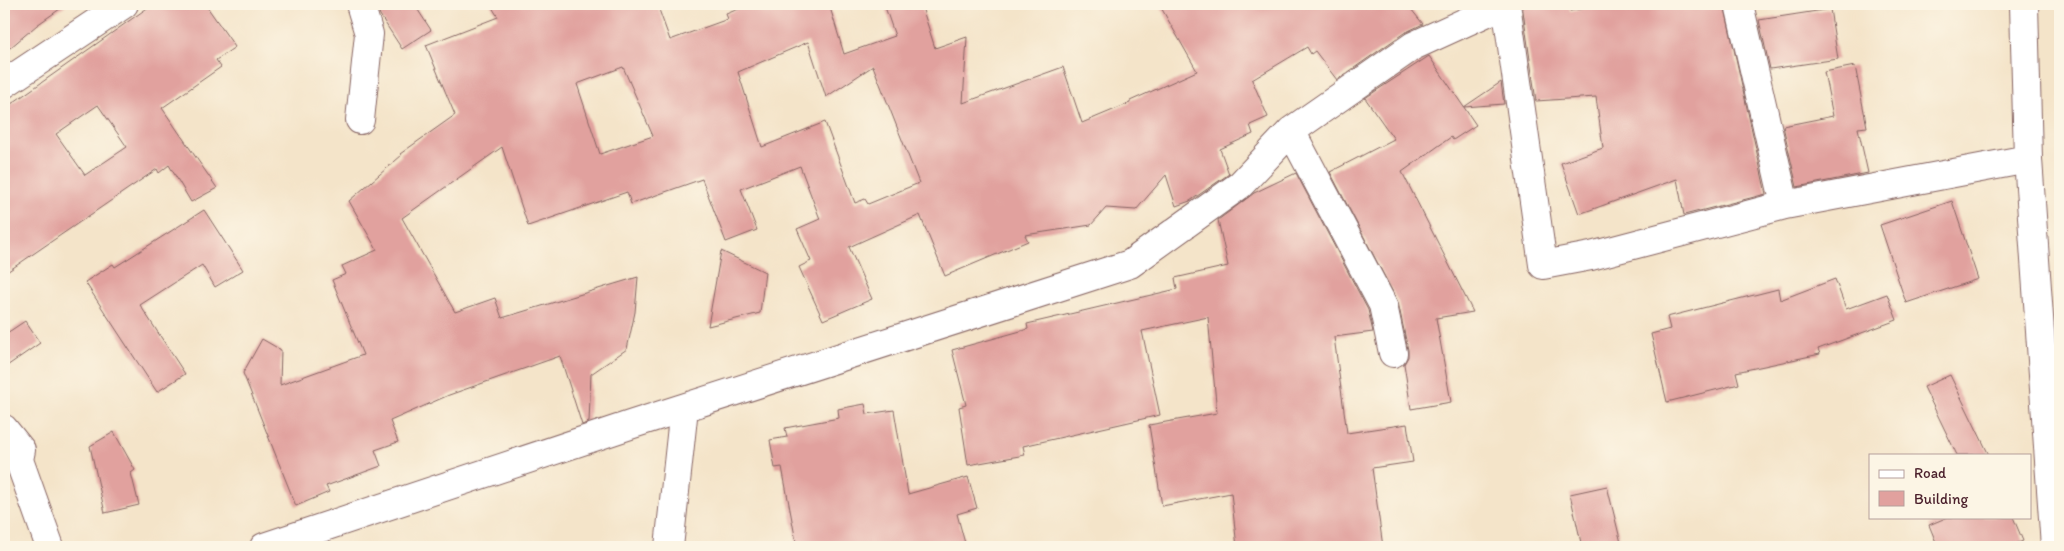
<svg xmlns="http://www.w3.org/2000/svg" width="2064" height="551" font-family="Itim,sans-serif">
<style>
.building{fill:#e1a19e;fill-rule:evenodd}
.lines{fill:none;stroke-linecap:round;stroke-linejoin:round}
.minor-casing{stroke:#866462;stroke-width:30}
.minor{stroke:#fff;stroke-width:28}
</style>
<rect width="100%" height="100%" fill="#fcf5e5"/>
<filter id="ink" filterUnits="userSpaceOnUse"><feTurbulence type="fractalNoise" baseFrequency=".02" numOctaves="2"/><feDisplacementMap in="SourceGraphic" scale="10" xChannelSelector="R" yChannelSelector="G"/><feConvolveMatrix kernelMatrix="1 2 1 2 8 2 1 2 1" color-interpolation-filters="sRGB"/></filter>
<filter id="wash" filterUnits="userSpaceOnUse"><feTurbulence type="fractalNoise" baseFrequency=".0096" numOctaves="4" result="noise"/><feDisplacementMap in="SourceGraphic" scale="20" xChannelSelector="R" yChannelSelector="G"/><feGaussianBlur stdDeviation="1.12" result="paint"/><feColorMatrix in="noise" values="0 0 0 0 0 0 0 0 0 0 0 0 0 0 0 0 0 1.4 0 .05"/><feComposite in="paint" operator="in"/></filter>
<g filter="url(#wash)">
<rect width="100%" height="100%" fill="#f4e4c9"/>
<g id="blocks">
<!-- building -->
<path class="building" d="M4 4H67L37 25 4 53Z
M153 4H205L235 47 216 60 221 67 162 108 217 188 191 202 169 165 159 173 157 169 4 274V109ZM98 105 127 147 85 175 56 134Z
M376 4H414L431 30 402 49 380 15Z
M490 4H657L670 40 728 19 726 14 751 4H829L844 54 895 36 884 4H921L935 48 967 37 963 103 1063 67 1082 123 1130 103V101L1197 71 1159 4H1407L1423 24 1404 33 1337 80 1315 51 1311 54 1307 47 1252 80 1268 117 1250 125 1253 134 1220 149 1229 174 1190 201 1176 206 1166 175 1136 210 1106 208 1091 225 1025 235 1028 241 945 276 920 215 849 247 872 299 823 320 799 267 811 261 797 229 820 219 800 166 741 189 757 230 726 242 702 179 631 204 627 192 528 226 502 147 402 218 455 312 495 298 502 318 638 277 635 312 627 349 591 374 589 422 582 425 560 356 449 395 390 421 398 442 375 450 381 466 326 486 329 492 296 506 243 373 262 339 281 350 280 385 363 355 332 280 346 274 342 266 377 250 349 201 402 155 400 154 455 115 426 45 498 17ZM808 42 826 97 873 66 919 183 868 204 865 199 855 203 825 122 762 147 738 72ZM623 67 653 136 600 154 577 84Z
M1522 4H1569L1570 11 1605 4H1724L1766 194 1684 215 1677 179 1579 214 1561 163 1603 148 1596 97 1536 101Z
M1830 9 1838 59 1770 69 1759 20Z
M1429 56 1476 125 1453 140 1451 137 1402 172 1473 312 1436 318 1451 402 1411 409 1404 364 1408 357V350L1398 302 1330 172 1394 139 1365 98Z
M1855 66 1867 127 1858 128 1868 173 1797 187 1783 126 1833 116 1824 72Z
M1501 82 1504 104 1464 107Z
M1296 173 1368 310 1373 332 1334 337 1347 433 1407 424 1413 462 1372 468 1383 547H1237L1231 493 1162 506 1149 425 1217 413 1208 317 1142 331 1160 415 1023 446 1025 455 968 465 959 407 966 405 952 350 1028 329 1027 324 1177 289 1175 278 1228 266 1218 220 1254 193Z
M1952 201 1978 279 1906 303 1880 225Z
M204 210 243 270 215 287 202 265 140 305 185 374 157 392 85 282 113 264 115 267Z
M721 251 765 272 760 313 708 326Z
M1835 279 1846 309 1887 294 1897 320 1818 349 1820 354 1736 372 1739 384 1667 402 1651 334 1670 329 1667 317 1778 289 1780 300Z
M25 321 40 343 4 368V335Z
M1950 375 1989 455H1957L1924 387Z
M865 404 867 414 894 410 908 494 968 477 977 508 957 514 966 547H797L782 467 775 468 770 440 787 437 785 428 839 418 838 409Z
M114 432 135 470 131 473 139 505 105 513 90 446Z
M1607 486 1622 547H1582L1570 494Z
M1948 517H2013L2023 541 2008 547H1938L1929 525Z"/>
</g>
</g>
<g filter="url(#ink)">
<use href="#blocks" fill-opacity="0" stroke="#866462" stroke-width="1"/>
<g class="lines">
<defs>
<path id="minor" d="M1506 4 1543 265 1591 256 1785 205 2028 159
M1739 4 1785 205
M2024 4 2028 159 2055 547
M4 84 124 4
M360 120 369 34 360 4
M1291 131 1383 305 1393 353
M4 429 21 450 19 460 50 547
M264 547 633 424 1130 264 1240 185 1291 131 1413 46 1505 4
M669 547 684 408"/>
</defs>
<!-- minor casing -->
<use href="#minor" class="minor-casing"/>
<!-- minor -->
<use href="#minor" class="minor"/>
</g>
</g>
<!-- margin -->
<rect width="2064" height="551" fill="none" stroke="#fcf5e5" stroke-width="20"/>
<!-- legend -->
<rect x="1869" y="454" width="162" height="65" fill="#fcf5e5" stroke="#b59f9b"/>
<rect x="1879" y="470" width="25" height="8" fill="#ffffff" stroke="#b59f9b"/>
<text x="1914" y="478" font-size="15" fill="#4a1f2b">Road</text>
<rect x="1879" y="491" width="25" height="15" fill="#e1a19e" stroke="#b59f9b"/>
<text x="1914" y="504" font-size="15" fill="#4a1f2b">Building</text>
</svg>
